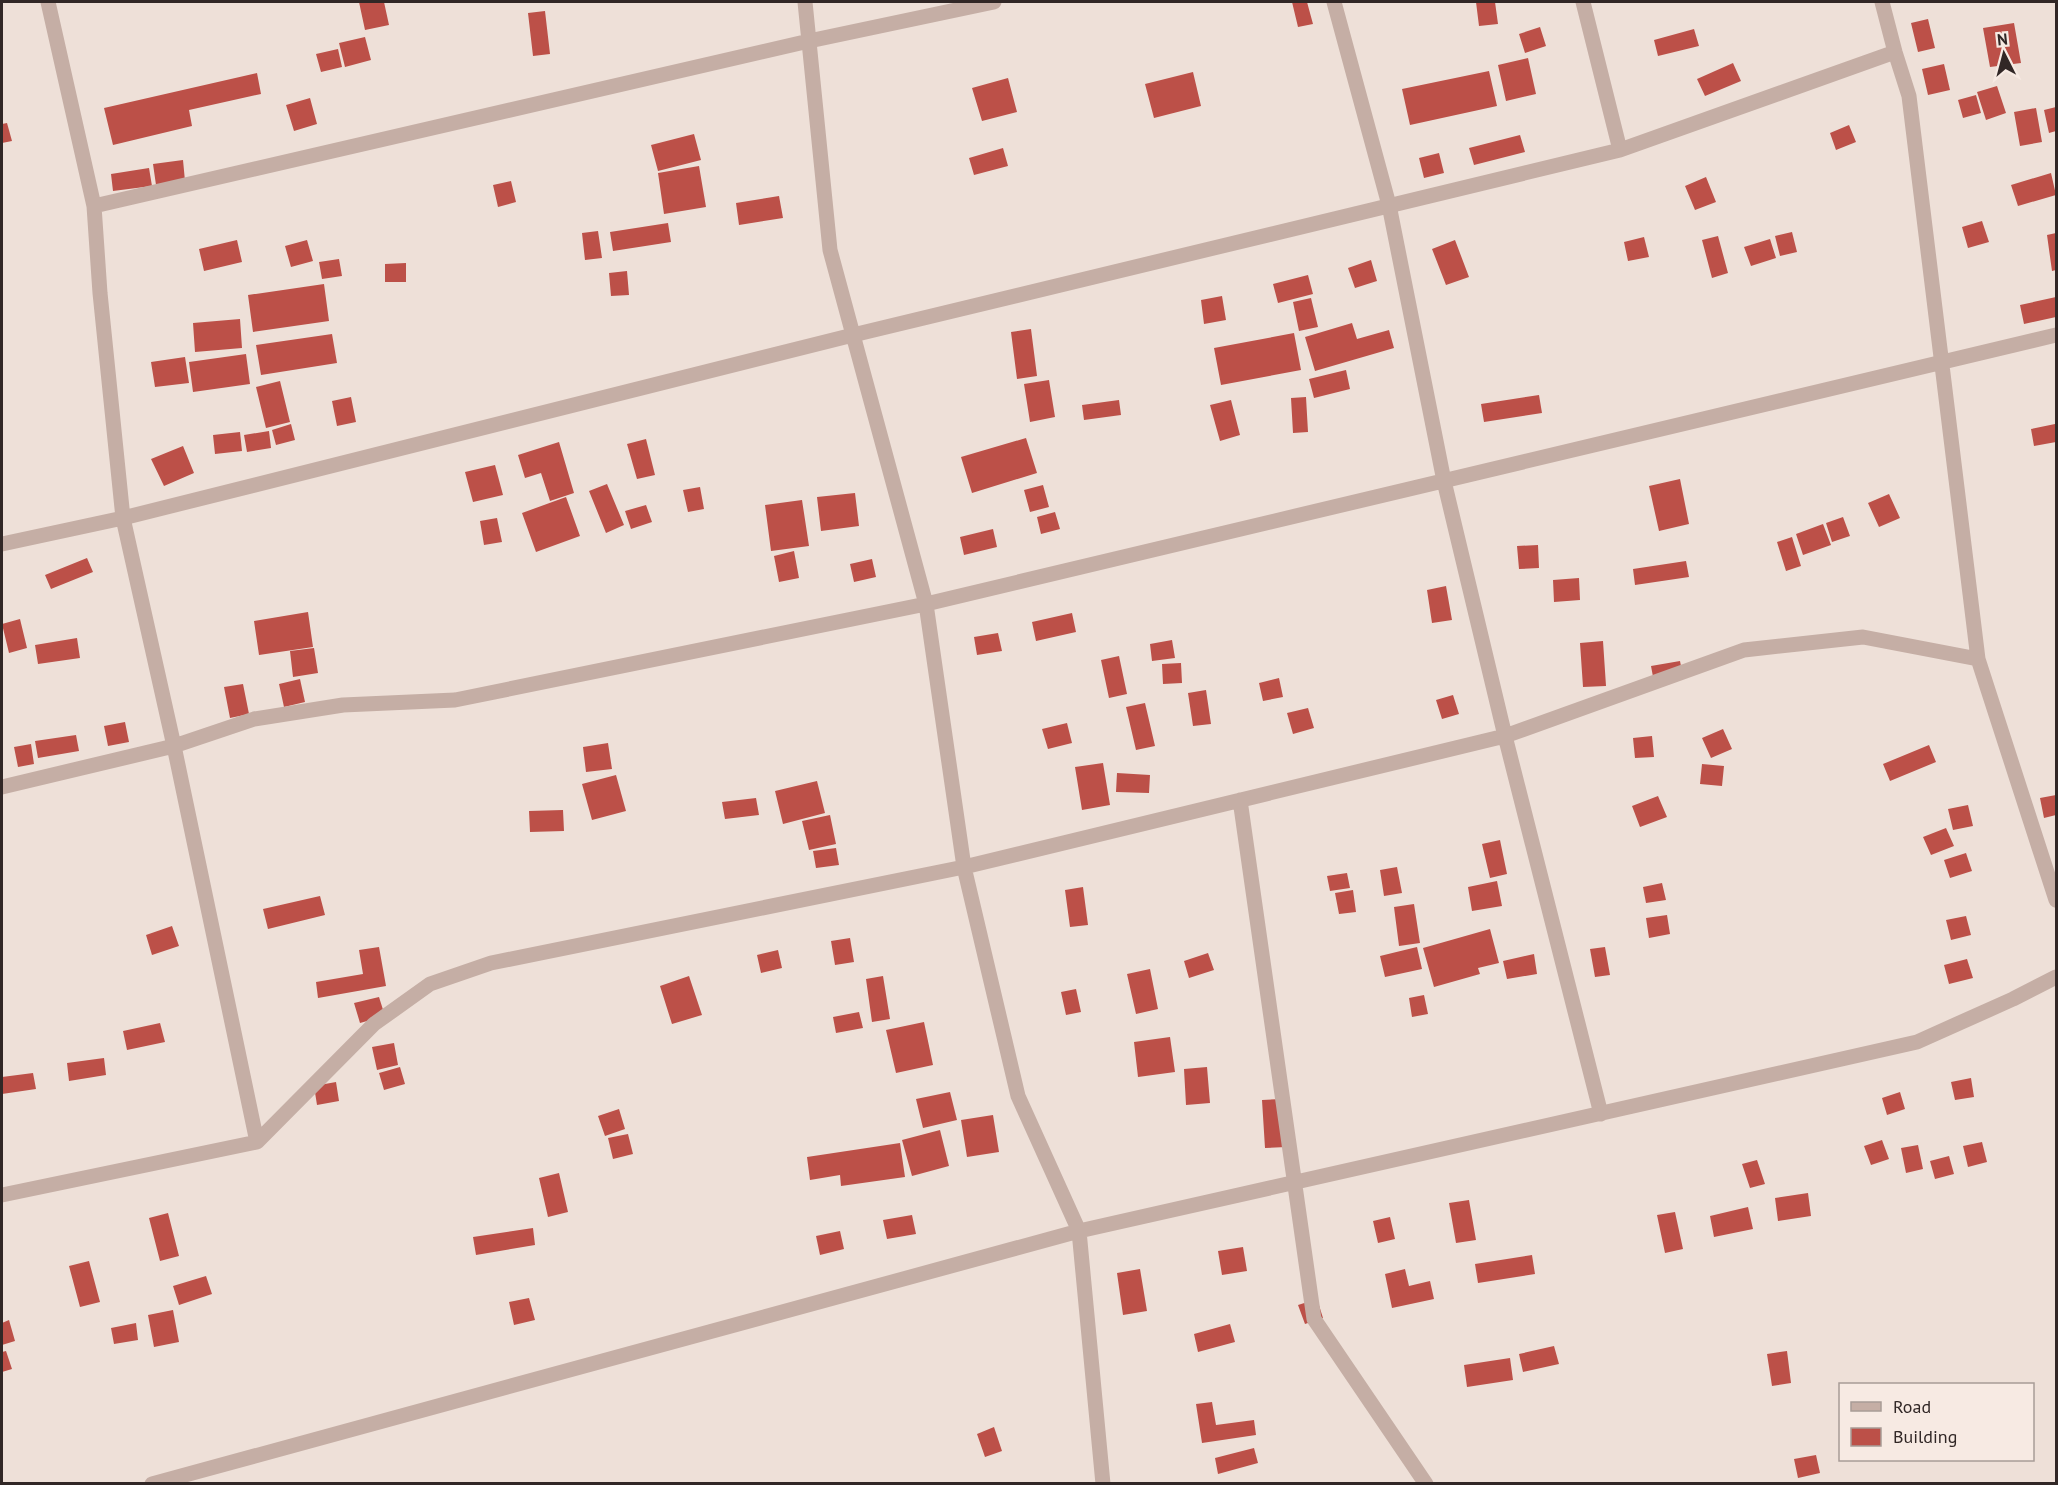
<svg xmlns="http://www.w3.org/2000/svg" width="2058" height="1485" font-family="'PT Sans',sans-serif">
<style>
.building{fill:#bc5048}
.lines{fill:none;stroke-linecap:round;stroke-linejoin:round}
.street{stroke:#c5aea5;stroke-width:15}
</style>
<rect width="100%" height="100%" fill="#eee0d8"/>
<!-- building -->
<path class="building" d="M359 2H384L389 25 365 30Z
M1292 2H1307L1313 24 1298 27Z
M1476 2H1495L1498 24 1479 26Z
M545 11 550 54 533 56 528 13Z
M1928 19 1935 48 1918 52 1911 23Z
M2014 23 2021 63 1990 67 1983 28Z
M1540 27 1546 46 1525 53 1519 34Z
M1694 29 1699 46 1658 56 1654 40Z
M365 37 371 60 345 67 339 43Z
M338 49 342 67 321 72 316 54Z
M1528 58 1536 94 1506 101 1498 65Z
M1733 63 1741 81 1705 96 1697 79Z
M1944 64 1950 90 1928 95 1922 69Z
M1489 71 1497 106 1410 125 1402 89Z
M1193 72 1201 106 1154 118 1145 84Z
M257 73 261 94 189 110 192 126 113 145 104 108Z
M1008 78 1017 112 982 121 972 88Z
M1997 86 2006 113 1986 120 1977 92Z
M1976 95 1981 113 1963 118 1958 100Z
M310 98 317 124 294 131 286 105Z
M2056 107V131L2049 133 2044 110Z
M2036 108 2042 142 2020 146 2014 112Z
M7 123 12 141 2 143V124Z
M1849 125 1856 142 1836 150 1830 133Z
M694 134 701 160 658 171 651 145Z
M1520 135 1525 152 1474 165 1469 148Z
M1003 148 1008 166 974 175 969 158Z
M1439 153 1444 173 1424 178 1419 158Z
M183 160 185 181 156 185 153 164Z
M699 166 706 207 664 214 658 173Z
M149 168 152 186 113 191 111 174Z
M2051 173 2056 195 2018 206 2011 185Z
M1706 177 1716 202 1695 210 1685 186Z
M511 181 516 202 498 207 493 185Z
M779 196 783 218 739 225 736 203Z
M1982 221 1989 242 1968 248 1962 227Z
M668 223 671 242 613 251 610 232Z
M598 231 602 258 585 260 582 233Z
M1792 232 1797 252 1780 256 1775 236Z
M2056 233V270L2052 271 2047 235Z
M1718 236 1728 273 1712 278 1702 240Z
M1644 237 1649 257 1628 261 1624 242Z
M1770 239 1776 258 1751 266 1744 247Z
M237 240 242 262 204 271 199 249Z
M307 240 313 261 291 267 285 246Z
M1455 240 1469 277 1446 285 1432 249Z
M339 259 342 276 322 279 319 262Z
M1371 260 1377 281 1355 288 1348 268Z
M406 263V282H385V264Z
M627 271 629 295 611 296 609 273Z
M1308 275 1313 294 1278 303 1273 284Z
M324 284 329 321 253 332 248 295Z
M1222 296 1226 320 1204 324 1201 300Z
M2056 297V317L2024 324 2020 305Z
M1311 298 1318 327 1299 331 1293 302Z
M240 319 242 348 195 352 193 323Z
M1352 323 1357 339 1389 330 1394 348 1315 371 1305 337Z
M1031 329 1037 376 1017 379 1011 332Z
M1294 333 1301 370 1221 385 1214 348Z
M332 334 337 363 261 375 256 345Z
M246 354 250 384 193 392 189 362Z
M185 357 189 383 155 387 151 362Z
M1346 370 1350 389 1314 398 1309 379Z
M1049 380 1055 417 1030 422 1024 384Z
M280 381 290 422 266 428 256 387Z
M1539 395 1542 413 1484 422 1481 404Z
M351 397 356 422 337 426 332 401Z
M1306 397 1308 432 1293 433 1291 398Z
M1119 400 1121 415 1084 420 1082 405Z
M1231 400 1240 435 1220 441 1210 405Z
M291 424 295 440 276 445 272 430Z
M2055 424 2056 442 2034 446 2031 429Z
M269 431 271 448 247 452 244 435Z
M240 432 242 451 215 454 213 435Z
M1026 438 1037 473 972 493 961 457Z
M646 439 655 475 637 479 627 444Z
M559 442 574 493 550 501 541 473 525 478 518 455Z
M183 446 194 473 164 486 151 459Z
M495 465 503 495 473 502 465 472Z
M1680 479 1689 524 1659 531 1649 486Z
M607 484 624 525 606 533 589 491Z
M1043 485 1049 507 1030 512 1024 490Z
M700 487 704 509 688 512 683 490Z
M855 493 859 526 821 531 817 497Z
M1889 494 1900 518 1879 527 1868 503Z
M566 497 580 536 536 552 522 513Z
M802 500 809 546 771 551 765 505Z
M646 505 652 522 631 529 625 511Z
M1055 512 1060 529 1041 534 1037 517Z
M1843 517 1850 536 1832 542 1826 523Z
M497 518 502 542 484 545 480 521Z
M1823 524 1831 545 1803 555 1796 534Z
M993 529 997 547 964 555 960 537Z
M1792 537 1801 566 1786 571 1777 542Z
M1538 545 1539 568 1519 569 1517 546Z
M794 551 799 578 779 582 774 556Z
M87 558 93 572 51 589 45 575Z
M872 559 876 577 854 582 850 564Z
M1686 561 1689 577 1635 585 1633 569Z
M1579 578 1580 600 1554 602 1553 580Z
M1446 586 1452 620 1432 623 1427 590Z
M308 612 313 647 259 655 254 621Z
M1072 613 1076 632 1036 641 1032 622Z
M20 619 27 648 9 653 2 624Z
M998 633 1002 651 977 655 974 637Z
M77 638 80 658 38 664 35 645Z
M1172 640 1175 658 1152 661 1150 644Z
M1603 641 1606 686 1583 687 1580 643Z
M314 648 318 673 293 677 290 651Z
M1119 656 1127 694 1109 698 1101 660Z
M1680 661 1683 676 1654 682 1651 666Z
M1181 663 1182 683 1163 684 1162 664Z
M1279 678 1283 697 1263 701 1259 683Z
M300 679 305 702 284 707 279 684Z
M243 684 249 714 230 718 224 687Z
M1206 690 1211 724 1193 726 1188 693Z
M1453 695 1459 714 1442 719 1436 700Z
M1145 703 1155 746 1136 750 1126 707Z
M1308 708 1314 728 1293 734 1287 713Z
M125 722 129 742 108 746 104 726Z
M1067 723 1072 743 1048 749 1042 729Z
M1723 729 1732 749 1711 758 1702 738Z
M76 735 79 751 38 758 35 741Z
M1652 736 1654 757 1635 758 1633 738Z
M608 743 612 769 586 772 583 747Z
M31 744 34 764 18 767 14 747Z
M1929 745 1936 762 1890 781 1883 764Z
M1103 763 1110 805 1082 810 1075 767Z
M1702 764 1724 766 1722 786 1700 784Z
M1117 773 1150 775 1149 793 1116 792Z
M616 775 626 811 592 820 582 784Z
M817 781 825 813 783 824 775 791Z
M2056 795V815L2044 818 2040 798Z
M1658 796 1667 817 1640 827 1632 806Z
M756 798 759 815 725 819 722 802Z
M1968 805 1973 826 1953 830 1948 809Z
M563 810 564 831 530 832 529 811Z
M830 815 836 844 809 850 802 821Z
M1946 828 1954 846 1931 855 1923 837Z
M1500 840 1507 874 1490 878 1482 844Z
M836 848 839 865 816 868 813 851Z
M1966 853 1972 871 1950 878 1944 860Z
M1397 867 1402 893 1384 896 1380 870Z
M1347 873 1350 888 1330 891 1327 876Z
M1497 881 1502 906 1472 911 1468 887Z
M1662 883 1666 900 1646 903 1643 887Z
M1083 887 1088 925 1070 927 1065 890Z
M1353 890 1356 912 1339 914 1335 893Z
M320 896 325 915 268 929 263 909Z
M1414 904 1420 943 1399 946 1394 907Z
M1667 915 1670 934 1649 938 1646 918Z
M1966 916 1971 935 1951 940 1946 920Z
M172 926 179 946 152 955 146 935Z
M1490 929 1499 963 1478 968 1480 974 1434 987 1423 948Z
M850 938 854 962 835 965 831 941Z
M379 947 386 986 318 998 316 982 363 974 359 950Z
M1417 947 1422 969 1385 977 1380 956Z
M1605 947 1610 975 1595 977 1590 949Z
M778 950 782 968 761 973 757 955Z
M1208 953 1214 970 1189 978 1184 961Z
M1534 954 1537 974 1507 979 1503 961Z
M1967 959 1973 978 1949 984 1944 965Z
M1150 969 1158 1009 1136 1014 1127 974Z
M689 976 702 1015 672 1024 660 986Z
M883 976 890 1019 872 1022 866 979Z
M1076 989 1081 1012 1066 1015 1061 992Z
M1424 995 1428 1014 1412 1017 1409 998Z
M379 997 385 1016 360 1023 354 1003Z
M859 1012 863 1028 836 1033 833 1017Z
M924 1022 933 1065 896 1073 886 1030Z
M160 1023 165 1042 127 1050 123 1031Z
M1170 1037 1175 1072 1138 1077 1134 1042Z
M394 1043 398 1065 377 1070 372 1047Z
M104 1058 106 1075 69 1081 67 1063Z
M400 1067 405 1084 384 1090 379 1073Z
M1207 1067 1210 1103 1186 1105 1184 1069Z
M33 1073 36 1089 2 1094V1077Z
M1971 1078 1974 1097 1955 1100 1951 1082Z
M336 1082 339 1101 317 1105 314 1086Z
M950 1092 957 1120 923 1128 916 1099Z
M1900 1092 1905 1109 1887 1115 1882 1098Z
M1282 1099 1286 1147 1265 1148 1262 1100Z
M619 1109 625 1129 605 1136 598 1116Z
M993 1115 999 1152 967 1157 961 1120Z
M940 1130 949 1166 912 1176 902 1140Z
M628 1134 633 1154 613 1159 608 1138Z
M1882 1140 1889 1159 1871 1165 1864 1146Z
M1982 1142 1987 1162 1968 1167 1963 1146Z
M900 1143 905 1177 841 1186 840 1175 810 1180 807 1157Z
M1918 1145 1923 1169 1906 1173 1901 1148Z
M1949 1156 1954 1174 1935 1179 1930 1161Z
M1757 1160 1765 1184 1750 1188 1742 1164Z
M559 1173 568 1212 548 1217 539 1178Z
M1808 1193 1811 1216 1778 1221 1775 1198Z
M1469 1200 1476 1240 1456 1243 1449 1203Z
M1748 1207 1753 1229 1714 1237 1710 1216Z
M1675 1212 1683 1249 1665 1253 1657 1215Z
M168 1213 179 1256 160 1261 149 1218Z
M912 1215 916 1234 887 1239 883 1220Z
M1390 1217 1395 1239 1378 1243 1373 1221Z
M533 1228 535 1245 476 1255 473 1237Z
M840 1231 844 1249 820 1255 816 1236Z
M1243 1247 1247 1271 1222 1275 1218 1251Z
M1532 1255 1535 1274 1478 1283 1475 1264Z
M89 1261 100 1302 80 1307 69 1266Z
M1140 1269 1147 1311 1123 1315 1117 1273Z
M1405 1269 1409 1286 1430 1281 1434 1299 1392 1308 1385 1274Z
M206 1276 212 1294 179 1305 173 1286Z
M529 1298 535 1320 514 1325 509 1302Z
M1317 1299 1323 1318 1305 1324 1298 1305Z
M173 1310 179 1342 154 1347 148 1315Z
M9 1320 15 1341 2 1345V1323Z
M136 1323 138 1340 114 1344 111 1328Z
M1230 1324 1235 1342 1198 1352 1194 1334Z
M1554 1346 1559 1364 1523 1372 1519 1354Z
M6 1351 12 1369 2 1372V1352Z
M1787 1351 1791 1383 1772 1386 1767 1354Z
M1510 1358 1513 1380 1467 1387 1464 1365Z
M1212 1402 1216 1425 1254 1420 1256 1435 1202 1443 1196 1404Z
M994 1427 1002 1451 985 1457 977 1434Z
M1254 1448 1258 1463 1218 1474 1215 1458Z
M1816 1455 1820 1473 1798 1478 1794 1459Z"/>
<g class="lines">
<!-- street -->
<path class="street" d="M48 2 94 206 100 293 123 518 174 746 257 1142
M805 2 830 250 926 604 964 867 1018 1096 1079 1231 1103 1484
M1334 2 1389 205 1444 481 1505 736 1601 1114
M1583 2 1620 150
M1882 2 1895 52 1909 96 1978 659 2056 900
M94 206 809 41 994 2
M2 544 123 518 853 335 1620 150 1895 52
M2 787 174 746 254 719 343 705 455 700 926 604 2056 335
M1240 800 1314 1319 1426 1484
M2 1195 257 1142 374 1024 430 984 491 963 964 867 1505 736 1744 650 1863 637 1978 659
M152 1484 1079 1231 1917 1042 2013 999 2056 977"/>
</g>
<!-- border -->
<rect width="2058" height="1485" fill="none" stroke="#312726" stroke-width="6"/>
<!-- legend -->
<rect x="1839" y="1383" width="195" height="78" fill="#f7eae3" stroke="#a89c97" stroke-width="1.5"/>
<rect x="1851" y="1402" width="30" height="9" fill="#c5aea5" stroke="#a89c97" stroke-width="1.5"/>
<text x="1893" y="1413" font-size="18" fill="#312726">Road</text>
<rect x="1851" y="1428" width="30" height="18" fill="#bc5048" stroke="#a89c97" stroke-width="1.5"/>
<text x="1893" y="1443" font-size="18" fill="#312726">Building</text>
<!-- north arrow -->
<g transform="translate(2004 54) rotate(354)" stroke="#f7eae3" stroke-width="4.5" paint-order="stroke">
<path d="M0-4.5L10 22L0 15L-10 22Z" fill="#312726"/>
<text y="-9" font-size="16" font-weight="bold" text-anchor="middle" fill="#312726">N</text>
</g>
</svg>
